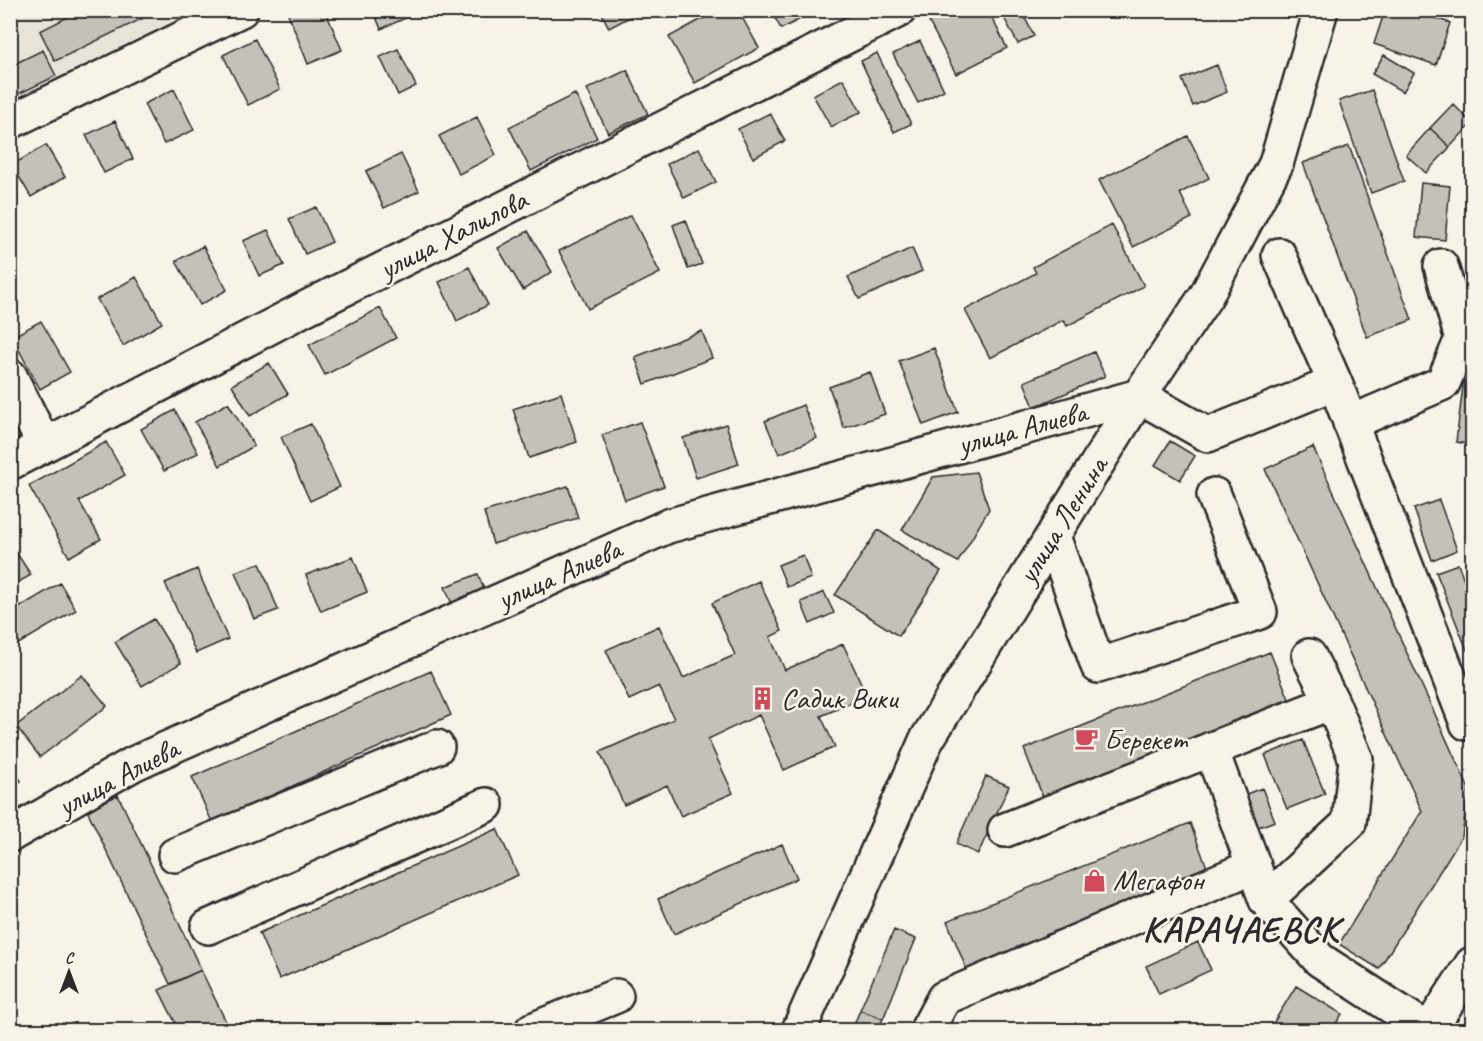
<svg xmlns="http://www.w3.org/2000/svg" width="1483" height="1041" font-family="Caveat,sans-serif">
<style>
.built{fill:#e8e4da}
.building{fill:#c4c1b9;stroke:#2b2b2b;stroke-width:1.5}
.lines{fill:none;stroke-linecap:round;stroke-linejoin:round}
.minor-casing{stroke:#2b2b2b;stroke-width:38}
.major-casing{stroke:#2b2b2b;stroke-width:38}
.minor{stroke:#f7f3e8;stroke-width:33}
.major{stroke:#f7f3e8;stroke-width:33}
.labels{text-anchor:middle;stroke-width:5;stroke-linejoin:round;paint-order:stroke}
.street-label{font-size:30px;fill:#2b2b2b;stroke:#f7f3e8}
.poi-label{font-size:30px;fill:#2b2b2b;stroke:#f7f3e8;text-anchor:start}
.district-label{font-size:36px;font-weight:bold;letter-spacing:1.5px;fill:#2b2b2b;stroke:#f7f3e8}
</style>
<rect width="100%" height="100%" fill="#f7f3e8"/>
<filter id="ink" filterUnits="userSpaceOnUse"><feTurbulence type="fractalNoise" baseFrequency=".0167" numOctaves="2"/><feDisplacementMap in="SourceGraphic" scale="12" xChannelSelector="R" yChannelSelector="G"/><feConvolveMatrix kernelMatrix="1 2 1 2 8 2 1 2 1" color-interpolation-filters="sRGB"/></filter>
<g filter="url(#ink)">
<!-- built -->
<path class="built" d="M11 11H192L11 102Z"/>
<!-- building -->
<path class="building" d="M67 10H155L156 12 55 61 40 31 70 16Z
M325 10 342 50 308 64 287 11Z
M373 10H410L412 15 381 29Z
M600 10H643L609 28Z
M718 10H738L759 48 695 83 669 37Z
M771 10H818L781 29Z
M951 10H988L1007 48 956 74 929 22Z
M1000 10H1021L1034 36 1018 44Z
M1385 10H1411L1450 23 1436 65 1374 44Z
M255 39 280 89 248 105 223 55Z
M920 41 944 90 918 103 893 54Z
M398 49 416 86 398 95 380 57Z
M43 50 56 76 10 98V66Z
M877 53 911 124 894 132 861 61Z
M1384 55 1414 73 1403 92 1372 74Z
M1217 65 1227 92 1193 106 1182 79Z
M627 70 648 114 608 133 587 89Z
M843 79 861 112 831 127 813 95Z
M174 89 194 130 164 144 144 104Z
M1372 90 1404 181 1371 193 1339 101Z
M575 94 597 138 531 171 509 127Z
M1453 104 1472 123 1450 147 1430 128Z
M770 113 785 141 753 158 738 129Z
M477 117 496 155 459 174 439 136Z
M115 121 133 159 104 173 86 135Z
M1430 128 1450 147 1426 173 1406 155Z
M1188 136 1209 178 1180 193 1192 218 1133 247 1099 180Z
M46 145 65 177 31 197 12 165Z
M1349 146 1412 320 1367 337 1303 163Z
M699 148 716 182 684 198 667 164Z
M401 154 419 191 384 208 366 171Z
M1421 183 1450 186 1445 240 1416 237Z
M316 207 332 242 305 254 289 219Z
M631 215 660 273 588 309 559 251Z
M686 220 702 264 688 269 673 225Z
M1112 225 1144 286 1067 326 1063 320 990 358 965 310 1036 273 1033 267Z
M268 230 284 265 259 276 243 241Z
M528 231 552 272 523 290 498 248Z
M203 246 227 290 200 305 176 261Z
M912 248 922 271 859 299 848 277Z
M469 267 488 305 457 321 439 282Z
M136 277 162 323 123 346 97 299Z
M380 308 396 338 325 375 309 345Z
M41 321 70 372 40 389 12 337Z
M702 331 712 358 645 384 635 357Z
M934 348 958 412 923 425 899 361Z
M1094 352 1105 376 1034 407 1024 382Z
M1466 362 1472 363V445L1456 442Z
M269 363 288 394 250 416 232 385Z
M870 372 885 414 844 428 829 387Z
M561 393 577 442 529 458 513 409Z
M228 403 254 446 220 466 195 422Z
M803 405 817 438 779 454 765 421Z
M175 410 198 453 164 471 141 429Z
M640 422 664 486 625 500 602 435Z
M311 424 340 487 310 501 281 437Z
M726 424 739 464 696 478 683 438Z
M1170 441 1195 456 1180 480 1155 465Z
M106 442 125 475 79 501 101 539 69 557 29 486Z
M1313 447 1469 789 1462 836 1379 969 1339 944 1422 811 1265 469Z
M976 472 989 509 958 562 902 530 933 477Z
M568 486 578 518 493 544 484 512Z
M1439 500 1457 550 1432 560 1414 509Z
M878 530 941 571 899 636 835 595Z
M10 543 31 575 10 587Z
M803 555 811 578 787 587 778 565Z
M353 557 367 592 321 611 306 575Z
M260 563 278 610 254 619 235 572Z
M1458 564 1472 600V648L1467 650 1436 572Z
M197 569 228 639 196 653 165 583Z
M478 574 485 592 452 604 445 587Z
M759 581 782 631 770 637 785 670 843 644 867 696 821 716 835 747 784 770 759 715 708 739 733 793 681 816 667 785 624 805 600 752 674 719 659 686 629 700 606 650 659 626 683 678 735 655 712 603Z
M60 583 76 610 10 649V613Z
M824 592 834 613 810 624 801 602Z
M154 619 181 663 142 686 115 642Z
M1270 652 1289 699 1043 797 1024 749Z
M431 671 451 715 212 822 192 777Z
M82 675 107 706 40 757 16 726Z
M1303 740 1325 794 1287 809 1265 755Z
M10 761 21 781 10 787Z
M986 776 1009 786 978 854 956 844Z
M1262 788 1275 821 1253 829 1241 796Z
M118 795 201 970 170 984 87 810Z
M1190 823 1210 875 968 973 947 921Z
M497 829 518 875 279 979 259 933Z
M782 844 797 878 674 934 658 899Z
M894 930 916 939 883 1019 860 1010Z
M1198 942 1211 970 1159 994 1146 966Z
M201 970 230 1030H179L159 990Z
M1296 986 1342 1014 1332 1030H1269Z
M860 1010 883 1019 878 1030H852Z"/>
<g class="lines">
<defs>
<path id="minor" d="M10 122 241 10
M1279 255 1335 383
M10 376 44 445
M1350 423 1443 383 1462 339 1441 266
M10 463 304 309 899 10
M1053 536 1098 666 1260 612 1214 495
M1309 656 1332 702
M1005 830 1332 702 1356 759 1349 823 1266 900 1211 749
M10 835 133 764 157 753 668 526 1139 396 1208 435 1335 383 1467 723
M175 855 437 747
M1266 900 1320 960 1428 1030
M208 927 486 805
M532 1030 616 996
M927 1030 944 998 1254 866
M1429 1030 1472 964"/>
<path id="major" d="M799 1030 926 741 1139 396 1206 296 1276 164 1321 10"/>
</defs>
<!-- minor casing -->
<use href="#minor" class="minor-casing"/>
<!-- major casing -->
<use href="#major" class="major-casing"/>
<!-- minor -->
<use href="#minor" class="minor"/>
<!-- major -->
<use href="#major" class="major"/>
</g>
</g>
<!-- icons -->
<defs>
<symbol id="building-bare" viewBox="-9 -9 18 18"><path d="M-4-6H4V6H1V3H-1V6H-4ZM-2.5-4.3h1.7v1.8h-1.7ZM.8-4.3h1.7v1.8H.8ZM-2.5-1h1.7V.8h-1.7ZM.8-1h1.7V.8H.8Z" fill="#d1495b" stroke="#f7f3e8" stroke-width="2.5" paint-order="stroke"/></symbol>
<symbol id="cafe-bare" viewBox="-9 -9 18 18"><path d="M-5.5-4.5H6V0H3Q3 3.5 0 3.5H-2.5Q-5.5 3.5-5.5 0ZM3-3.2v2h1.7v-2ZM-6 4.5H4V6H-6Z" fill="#d1495b" stroke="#f7f3e8" stroke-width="2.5" paint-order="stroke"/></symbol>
<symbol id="shop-bare" viewBox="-9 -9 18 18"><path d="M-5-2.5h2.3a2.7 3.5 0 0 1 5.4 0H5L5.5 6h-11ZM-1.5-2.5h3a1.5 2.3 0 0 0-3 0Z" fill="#d1495b" stroke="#f7f3e8" stroke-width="2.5" paint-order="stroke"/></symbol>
</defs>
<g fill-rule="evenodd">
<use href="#building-bare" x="746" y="682" width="33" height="33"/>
<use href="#cafe-bare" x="1070" y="722" width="33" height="33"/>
<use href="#shop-bare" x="1078" y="864" width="33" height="33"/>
</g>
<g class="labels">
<!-- street labels -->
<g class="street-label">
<text transform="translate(453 234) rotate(-27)" y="10">улица Халилова</text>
<text transform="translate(1022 428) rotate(-15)" y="10">улица Алиева</text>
<text transform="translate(1062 520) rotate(-58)" y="10">улица Ленина</text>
<text transform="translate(559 574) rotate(-24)" y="10">улица Алиева</text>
<text transform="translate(118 777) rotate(-28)" y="10">улица Алиева</text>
</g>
<!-- poi labels -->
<g class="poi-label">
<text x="781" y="708">Садик Вики</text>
<text x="1104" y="749">Берекет</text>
<text x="1113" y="890">Мегафон</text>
</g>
<!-- district labels -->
<g class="district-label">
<text x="1241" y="941">КАРАЧАЕВСК</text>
</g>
</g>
<!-- margin -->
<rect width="1483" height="1041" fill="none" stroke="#f7f3e8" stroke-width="36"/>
<rect x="18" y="18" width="1447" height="1005" fill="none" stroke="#2b2b2b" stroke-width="2" filter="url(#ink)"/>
<!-- north arrow -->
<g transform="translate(69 972)" stroke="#f7f3e8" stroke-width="4.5" paint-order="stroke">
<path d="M0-4.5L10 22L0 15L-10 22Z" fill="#2b2b2b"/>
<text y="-9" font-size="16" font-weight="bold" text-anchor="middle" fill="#2b2b2b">С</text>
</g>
</svg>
